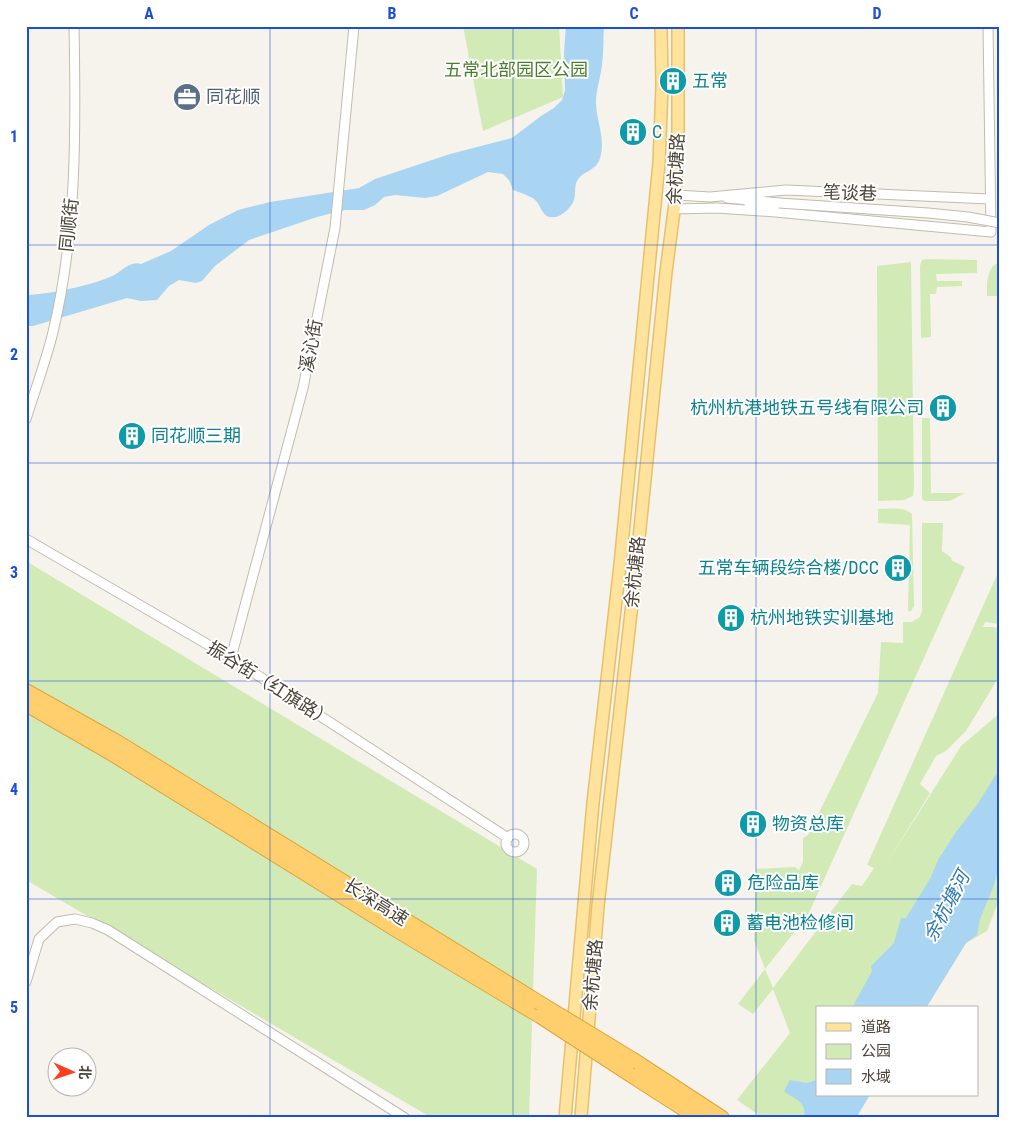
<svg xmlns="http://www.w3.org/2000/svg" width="1026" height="1144" font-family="'Roboto Condensed','Noto Sans SC',sans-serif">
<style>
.green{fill:#d2eab5}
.water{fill:#a9d4f2}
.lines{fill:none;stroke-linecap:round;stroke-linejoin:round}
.minor-casing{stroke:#c2bbae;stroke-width:11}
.major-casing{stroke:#e6c16a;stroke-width:14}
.highway-casing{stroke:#e0a43c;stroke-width:16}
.minor{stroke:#fff;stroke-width:9}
.major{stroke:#ffe39c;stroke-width:11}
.highway{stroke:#ffcf6e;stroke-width:14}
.minor-bridge-casing{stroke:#c2bbae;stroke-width:11;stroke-linecap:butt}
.highway-bridge-casing{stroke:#e0a43c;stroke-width:16;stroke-linecap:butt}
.minor-bridge{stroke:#fff;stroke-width:9}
.highway-bridge{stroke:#ffcf6e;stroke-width:14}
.grid{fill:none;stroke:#1d4ed8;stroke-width:1;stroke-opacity:0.55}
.labels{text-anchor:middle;stroke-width:4;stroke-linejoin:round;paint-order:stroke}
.park-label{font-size:18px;fill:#4a7f2a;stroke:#fff}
.culture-label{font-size:18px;fill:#0d838f;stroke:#fff;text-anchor:start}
.service-label{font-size:18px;fill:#4e5e75;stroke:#fff;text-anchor:start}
.street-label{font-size:18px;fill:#4b4439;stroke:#fff}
.water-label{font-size:19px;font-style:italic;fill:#2e7ab2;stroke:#fff}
.neatline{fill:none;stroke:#1d4ed8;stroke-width:2}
.grid-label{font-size:16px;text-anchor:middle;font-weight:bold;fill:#1d4ed8}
</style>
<rect width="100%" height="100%" fill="#f6f3ec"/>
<!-- green -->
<path class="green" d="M463 26H559L563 97 483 131Z
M925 259 977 260V273L936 274 937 281H962V286L937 287 936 294H930L931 337 921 338 920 266 922 260Z
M911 262 914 488 913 496 904 500 878 501 877 266Z
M1000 262V296H987C987 283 986 267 1000 262Z
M922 418H930L931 493H965L950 501H924L922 499Z
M878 509C890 509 903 506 912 514L914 606 911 611H908L910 525 878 523Z
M922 523H943L942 551 952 558 951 560 965 567 808 915 765 969 773 988 852 884 862 886 874 868 867 865 1000 568V624L985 622 983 627H994L1000 629V675L966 731 946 751 936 756 920 784 930 793 884 868 961 746 1000 713V897L987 931 966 943 926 1008H817V1095L856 1118H763L737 1100 790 1033 773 989 753 1014 738 1004 765 969 754 940 756 869 795 867 799 870 803 862V838L808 835 878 693 881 642 903 643V622H912L920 617 922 610Z
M26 561 537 869 529 1118H432L26 880Z"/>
<!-- water -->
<path class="water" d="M566 26H604C603 39 604 52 602 64 601 77 596 89 596 102 596 121 606 138 600 158 597 171 582 171 577 181 574 187 576 194 574 200 572 206 563 216 555 217 541 219 542 205 534 199 528 195 519 192 513 190L509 180 503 174 488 172 437 196 425 198 395 195 384 197 375 205 364 210H345L317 217 249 240 215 266 202 281 196 283 179 280 169 286 157 300 141 301 127 298 33 326H26V295C46 295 92 285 110 277 121 273 129 260 141 264L171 251 209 225 238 210 270 202 359 188 375 179 450 154 512 138 541 116 554 108 562 100 565 90 564 52Z
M1000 768V862L994 885 980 919 977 935 966 943 926 1008H852L872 971 871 966 894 943 901 918H906L931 877 938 860 956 832 977 805Z
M790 1080 806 1083 817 1080V1095H870L856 1118H805C805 1099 796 1101 784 1091Z"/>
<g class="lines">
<defs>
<path id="minor" d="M676 195 710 197 786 190 990 199
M727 198 779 203 749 205
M674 209 717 208 775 212 991 232 988 26
M26 419C35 390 46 361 53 332 77 232 76 128 74 26
M26 539 231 658 508 838
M231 658 303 388 335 228 354 26
M506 843a9 9 0 1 1 18 0a9 9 0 1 1-18 0Z
M26 982 39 939 57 922 75 919 92 923 108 930 405 1118"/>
<path id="major" d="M565 1118 593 803 620 565 659 163 662 86 661 26
M581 1118 598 906 636 568 666 272 675 203 678 129V26"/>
<path id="highway" d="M26 691 117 742 538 1002
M26 704 111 753 395 929 540 1016
M635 1061 722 1118
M631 1075 698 1118"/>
</defs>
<!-- minor casing -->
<use href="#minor" class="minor-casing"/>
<!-- major casing -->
<use href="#major" class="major-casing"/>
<!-- highway casing -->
<use href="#highway" class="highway-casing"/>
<!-- minor -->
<use href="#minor" class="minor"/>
<!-- major -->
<use href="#major" class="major"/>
<!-- highway -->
<use href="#highway" class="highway"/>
<defs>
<path id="minor-bridge" d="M779 203 928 213 968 217 1000 223"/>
<path id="highway-bridge" d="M538 1002 635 1061
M540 1016 631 1075"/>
</defs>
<!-- minor-bridge casing -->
<use href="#minor-bridge" class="minor-bridge-casing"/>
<!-- highway-bridge casing -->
<use href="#highway-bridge" class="highway-bridge-casing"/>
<!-- minor-bridge -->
<use href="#minor-bridge" class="minor-bridge"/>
<!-- highway-bridge -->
<use href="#highway-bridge" class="highway-bridge"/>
</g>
<!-- grid -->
<path class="grid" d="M270 26V1118M513 26V1118M756 26V1118M26 245H1000M26 463H1000M26 681H1000M26 899H1000"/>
<!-- icons -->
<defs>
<symbol id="building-disc" viewBox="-11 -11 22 22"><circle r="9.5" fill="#0f9aa8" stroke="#fff"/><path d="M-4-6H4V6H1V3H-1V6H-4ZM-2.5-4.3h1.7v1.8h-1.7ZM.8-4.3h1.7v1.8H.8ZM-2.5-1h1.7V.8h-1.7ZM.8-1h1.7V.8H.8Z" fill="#fff"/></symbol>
<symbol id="office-disc" viewBox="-11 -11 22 22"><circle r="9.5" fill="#5c6f8a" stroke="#fff"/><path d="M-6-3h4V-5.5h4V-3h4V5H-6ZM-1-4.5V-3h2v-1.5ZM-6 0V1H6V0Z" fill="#fff"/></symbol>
</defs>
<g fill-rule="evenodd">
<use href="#building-disc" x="657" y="65" width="32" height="32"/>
<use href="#office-disc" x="171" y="81" width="32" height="32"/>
<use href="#building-disc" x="617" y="116" width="32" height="32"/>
<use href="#building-disc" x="927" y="392" width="32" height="32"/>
<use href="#building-disc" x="116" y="420" width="32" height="32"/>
<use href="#building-disc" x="882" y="552" width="32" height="32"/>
<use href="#building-disc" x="715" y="602" width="32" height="32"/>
<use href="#building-disc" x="737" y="808" width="32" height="32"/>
<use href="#building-disc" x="712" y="867" width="32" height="32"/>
<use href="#building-disc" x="711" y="907" width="32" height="32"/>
</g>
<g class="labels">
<!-- park labels -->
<g class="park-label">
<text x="516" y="76">五常北部园区公园</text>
</g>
<!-- culture labels -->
<g class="culture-label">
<text x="692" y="87">五常</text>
<text x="652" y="138">C</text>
<text x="924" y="414" text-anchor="end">杭州杭港地铁五号线有限公司</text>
<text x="151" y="442">同花顺三期</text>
<text x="879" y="574" text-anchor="end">五常车辆段综合楼/DCC</text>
<text x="750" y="624">杭州地铁实训基地</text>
<text x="772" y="830">物资总库</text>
<text x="747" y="889">危险品库</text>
<text x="746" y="929">蓄电池检修间</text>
</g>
<!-- service labels -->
<g class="service-label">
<text x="206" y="103">同花顺</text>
</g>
<!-- street labels -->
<g class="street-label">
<text transform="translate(676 169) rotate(-87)" y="6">余杭塘路</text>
<text transform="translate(850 193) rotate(2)" y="6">笔谈巷</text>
<text transform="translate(69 225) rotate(-84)" y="6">同顺街</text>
<text transform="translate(311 346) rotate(-79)" y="6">溪沁街</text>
<text transform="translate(635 572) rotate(-84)" y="6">余杭塘路</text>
<text transform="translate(270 684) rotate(32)" y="6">振谷街（红旗路）</text>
<text transform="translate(376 902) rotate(32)" y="6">长深高速</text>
<text transform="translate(593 975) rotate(-85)" y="6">余杭塘路</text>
</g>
<!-- water labels -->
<g class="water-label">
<text transform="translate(946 906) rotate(-62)" y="7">余杭塘河</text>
</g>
</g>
<!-- border -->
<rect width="1026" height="1144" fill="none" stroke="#ffffff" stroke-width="55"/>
<!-- legend -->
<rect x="816" y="1006" width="162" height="90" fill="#ffffff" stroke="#b7b4b0"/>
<rect x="826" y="1023" width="25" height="8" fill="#ffe39c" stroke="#b7b4b0"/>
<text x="861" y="1032" font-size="15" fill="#4b4439">道路</text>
<rect x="826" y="1044" width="25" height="15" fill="#d2eab5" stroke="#b7b4b0"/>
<text x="861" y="1056" font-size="15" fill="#4b4439">公园</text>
<rect x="826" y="1069" width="25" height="15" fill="#a9d4f2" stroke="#b7b4b0"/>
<text x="861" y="1082" font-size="15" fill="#4b4439">水域</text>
<!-- north arrow -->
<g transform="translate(72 1072) rotate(92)"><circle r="24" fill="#ffffff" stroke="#b7b4b0"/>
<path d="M0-4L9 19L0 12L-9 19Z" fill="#fc3f1d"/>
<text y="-8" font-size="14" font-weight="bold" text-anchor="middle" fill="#4b4439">北</text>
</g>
<rect x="28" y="28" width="970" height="1088" class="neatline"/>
<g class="grid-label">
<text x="149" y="19">A</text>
<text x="392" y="19">B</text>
<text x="634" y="19">C</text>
<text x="877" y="19">D</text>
<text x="14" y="142">1</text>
<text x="14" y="360">2</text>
<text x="14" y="578">3</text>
<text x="14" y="795">4</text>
<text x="14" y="1013">5</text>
</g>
</svg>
